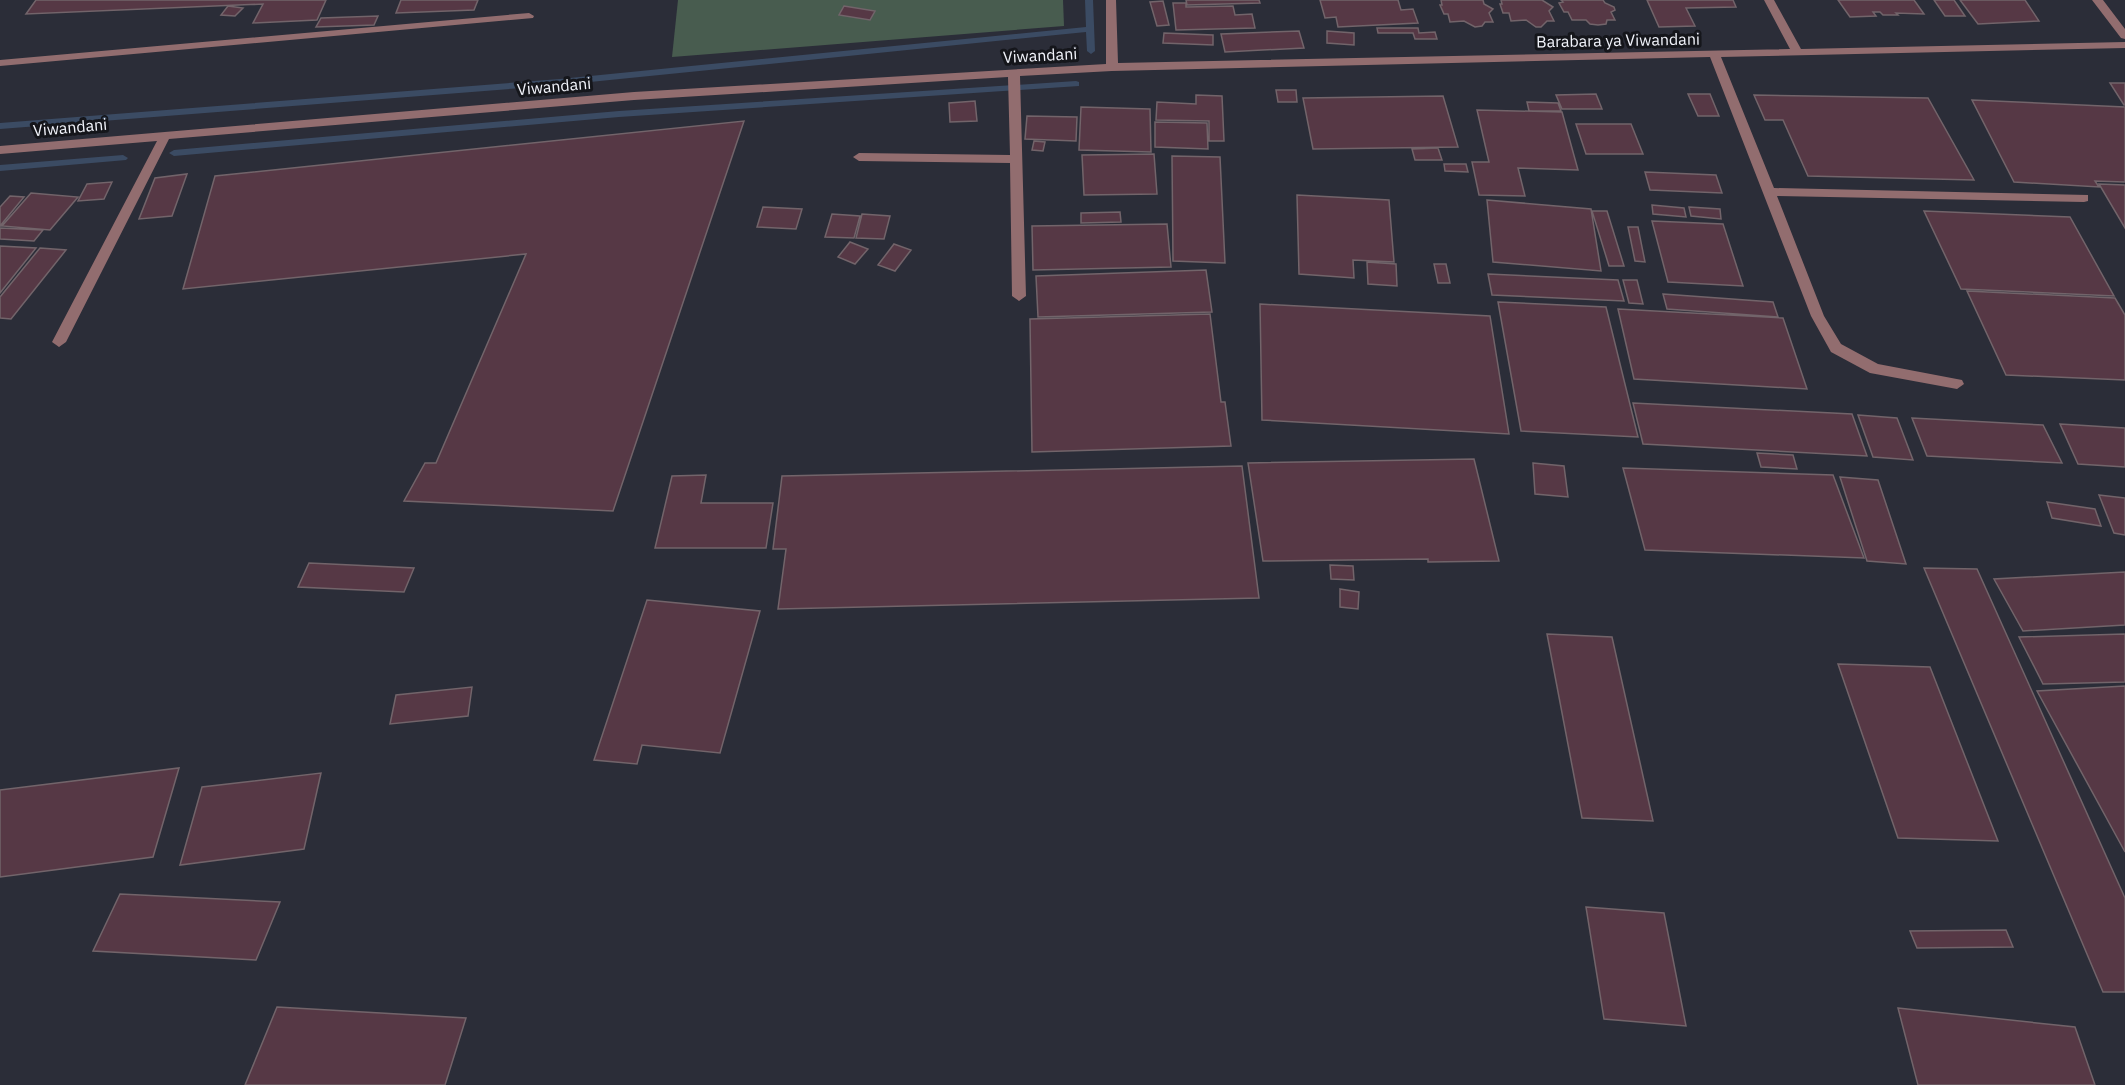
<svg xmlns="http://www.w3.org/2000/svg" width="2125" height="1085" font-family="'IBM Plex Sans',sans-serif">
<style>
.green{fill:#485c4f}
.lines{fill:none;stroke-linecap:round;stroke-linejoin:round}
.stream{fill:#3b4b63;fill-rule:evenodd}
.building{fill:#563845;stroke:#72646a;stroke-width:1.5}
.minor{fill:#926d6f;fill-rule:evenodd}
.labels{text-anchor:middle;stroke-width:6;stroke-linejoin:round;paint-order:stroke}
.far-street-label{font-size:16px;fill:#f2f4fb;stroke:#15161b}
</style>
<rect width="100%" height="100%" fill="#2b2d38"/>
<!-- green -->
<path class="green" d="M678 0H1063L1064 26 672 57Z"/>
<g class="lines">
<!-- stream -->
<path class="stream" d="M1085 0H1093L1095 51 1091 54 1087 51 1086 32 560 85 0 129V123L560 79 1086 27Z
M1076 81 1079 82V86L619 117 174 156 169 153 174 150 619 111Z
M123 155 128 158 126 160 0 171V165Z"/>
</g>
<!-- building -->
<path class="building" d="M36 0H326L317 20 253 23 263 4 26 14Z
M401 0H478L474 10 396 13Z
M1186 0H1259L1260 3 1187 5Z
M1320 0H1398L1401 10 1413 9 1418 23 1338 27 1336 17 1325 18Z
M1441 0H1483L1484 4 1493 9 1489 13 1493 22H1485L1482 26 1475 27 1464 21 1450 22 1448 14H1444L1440 5H1442Z
M1501 0H1542L1553 7 1549 11 1554 21H1547L1541 27H1536L1526 20 1511 21 1509 13H1503L1500 4H1502Z
M1561 0H1603L1605 3 1614 7 1615 10 1611 12 1615 20H1607L1606 24 1598 25 1590 24 1586 20H1572L1568 12H1564L1559 3 1563 2Z
M1647 0H1733L1736 7 1686 8 1695 26 1659 27Z
M1838 0H1914L1924 14 1896 13 1898 15H1883L1880 12H1873L1876 16 1850 17Z
M1934 0H1954L1965 16H1945Z
M1960 0H2025L2039 21 1978 24Z
M1163 1 1169 25 1157 26 1150 2Z
M1173 3H1186V7L1233 6 1235 15 1252 14 1255 28 1176 30Z
M228 6 243 8 235 16 221 15Z
M844 6 875 11 870 20 839 15Z
M378 16 374 25 316 27 321 18Z
M1377 28H1418L1419 33 1435 32 1437 39H1415L1413 33H1378Z
M1299 31 1304 48 1225 52 1221 34Z
M1327 31 1354 33V45L1327 43Z
M1164 33 1213 35V45L1163 43Z
M2110 83H2125V105H2124Z
M1276 90H1296L1297 102H1278Z
M1596 94 1602 109H1562L1556 95Z
M1688 94H1710L1719 116H1698Z
M1196 95 1222 96 1224 141H1209V121L1156 120 1157 102 1196 104Z
M1754 95 1928 98 1974 180 1808 176 1783 120H1765Z
M1443 96 1458 147 1313 149 1303 98Z
M1972 100 2125 107V182L2095 181 2099 187 2014 182Z
M975 101 977 121 950 122 949 103Z
M1527 102 1558 103 1561 111H1529Z
M1081 107 1150 109 1151 152 1079 150Z
M1477 110 1562 112 1578 170 1518 168 1525 196 1479 195 1472 162H1489Z
M1027 116 1077 117 1076 141 1025 139Z
M744 121 613 511 404 501 425 463H436L526 254 183 289 215 176Z
M1155 122 1207 123 1208 149 1155 147Z
M1576 124H1631L1643 154H1586Z
M1034 141 1045 142 1043 151 1032 150Z
M1438 148 1442 160H1415L1412 149Z
M1154 154 1157 194 1084 195 1082 155Z
M1172 156 1220 157 1225 263 1173 261Z
M1444 164H1466L1468 172 1445 171Z
M1645 172 1716 175 1722 193 1650 190Z
M187 174 172 216 139 219 155 178Z
M112 182 104 199 78 201 87 184Z
M2099 184 2125 185V228Z
M31 193 78 197 50 230 2 226Z
M1297 195 1389 200 1394 262 1353 260 1354 278 1299 274Z
M10 196 24 197 0 226V207Z
M1487 200 1591 209 1601 271 1493 262Z
M1652 205 1684 208 1686 217 1653 214Z
M763 207 802 209 796 229 757 227Z
M1689 207 1720 209 1721 219 1691 216Z
M1592 211H1607L1624 266H1609Z
M1924 211 2070 217 2114 296 1961 289Z
M1120 212 1121 222 1081 223V213Z
M832 214 860 216 854 238 825 237Z
M862 214 890 216 884 239 856 238Z
M1652 221 1723 224 1743 286 1668 282Z
M1167 224 1171 267 1033 270 1032 226Z
M1628 227H1638L1645 262 1635 261Z
M0 228 43 230 34 241 0 239Z
M850 242 868 249 855 264 838 257Z
M894 244 911 250 895 271 878 265Z
M0 246 36 248 0 293Z
M40 248 66 250 11 319 0 318V297Z
M1367 262 1396 264 1397 286 1368 284Z
M1434 264H1446L1450 283H1438Z
M1206 270 1212 312 1038 317 1036 276Z
M1488 274 1618 280 1624 301 1492 295Z
M1623 280H1637L1643 304 1629 303Z
M1967 291 2115 298 2125 315V380L2006 375Z
M1663 294 1773 302 1778 317 1667 309Z
M1498 302 1606 307 1638 437 1521 431Z
M1260 304 1490 316 1509 434 1262 420Z
M1618 309 1783 318 1807 389 1634 379Z
M1210 314 1221 402H1225L1231 446 1032 452 1030 319Z
M1633 403 1852 414 1867 456 1643 444Z
M1858 415 1897 418 1913 460 1873 457Z
M1912 418 2043 425 2062 463 1927 456Z
M2060 424 2125 428V467L2078 464Z
M1757 453 1793 455 1797 469 1761 467Z
M1474 459 1499 561 1428 562V559L1263 561 1248 463Z
M1533 463 1564 466 1568 497 1535 494Z
M1242 466 1259 598 778 609 786 549H773L782 476Z
M1623 468 1833 475 1864 558 1645 550Z
M706 475 701 503H773L766 548H655L672 476Z
M1840 477 1878 480 1906 564 1867 561Z
M2099 495 2125 498V535L2114 533Z
M2047 502 2095 509 2101 526 2052 518Z
M309 563 414 568 404 592 298 587Z
M1330 565 1353 566 1354 580 1331 579Z
M1924 568 1977 569 2125 898V992H2103Z
M2125 572V625L2023 631 1994 579Z
M1340 589 1359 592 1358 609 1340 607Z
M647 600 760 611 720 753 642 745 637 764 594 760Z
M1547 634 1612 637 1653 821 1582 818Z
M2125 634V682L2043 684 2019 637Z
M1838 664 1930 667 1998 841 1898 838Z
M2125 686V852L2037 691Z
M472 687 468 716 390 724 396 695Z
M179 768 153 857 0 877V790Z
M321 773 304 849 180 865 202 787Z
M120 894 280 902 256 960 93 951Z
M1586 907 1664 913 1686 1026 1604 1019Z
M2006 930 2013 947 1917 948 1910 931Z
M277 1007 466 1018 445 1085H245Z
M1898 1008 2075 1027 2095 1085H1918Z"/>
<g class="lines">
<!-- minor -->
<path class="minor" d="M1106 0H1116L1118 63 1790 49 1764 0H1774L1801 49 2125 42V48L1721 57 1774 188 2088 195V201L2084 202 1777 196 1824 316 1841 344 1878 364 1962 380 1964 384 1957 389 1870 373 1831 352 1811 316 1710 57 1112 71 1020 76 1026 296 1019 301 1012 296 1010 163 859 161 853 157 859 153 1010 155 1008 77 634 100 169 139 66 342 59 347 52 342 157 141 0 154V146L634 92 1106 64Z
M2092 0H2103L2125 29V39L2121 38Z
M529 13 534 16 533 18 0 66V60Z"/>
</g>
<g class="labels">
<!-- far-street labels -->
<g class="far-street-label">
<text transform="translate(1618 40) rotate(-1)" y="6">Barabara ya Viwandani</text>
<text transform="translate(1040 55) rotate(-3)" y="6">Viwandani</text>
<text transform="translate(554 86) rotate(-5)" y="6">Viwandani</text>
<text transform="translate(70 127) rotate(-5)" y="6">Viwandani</text>
</g>
</g>
</svg>
